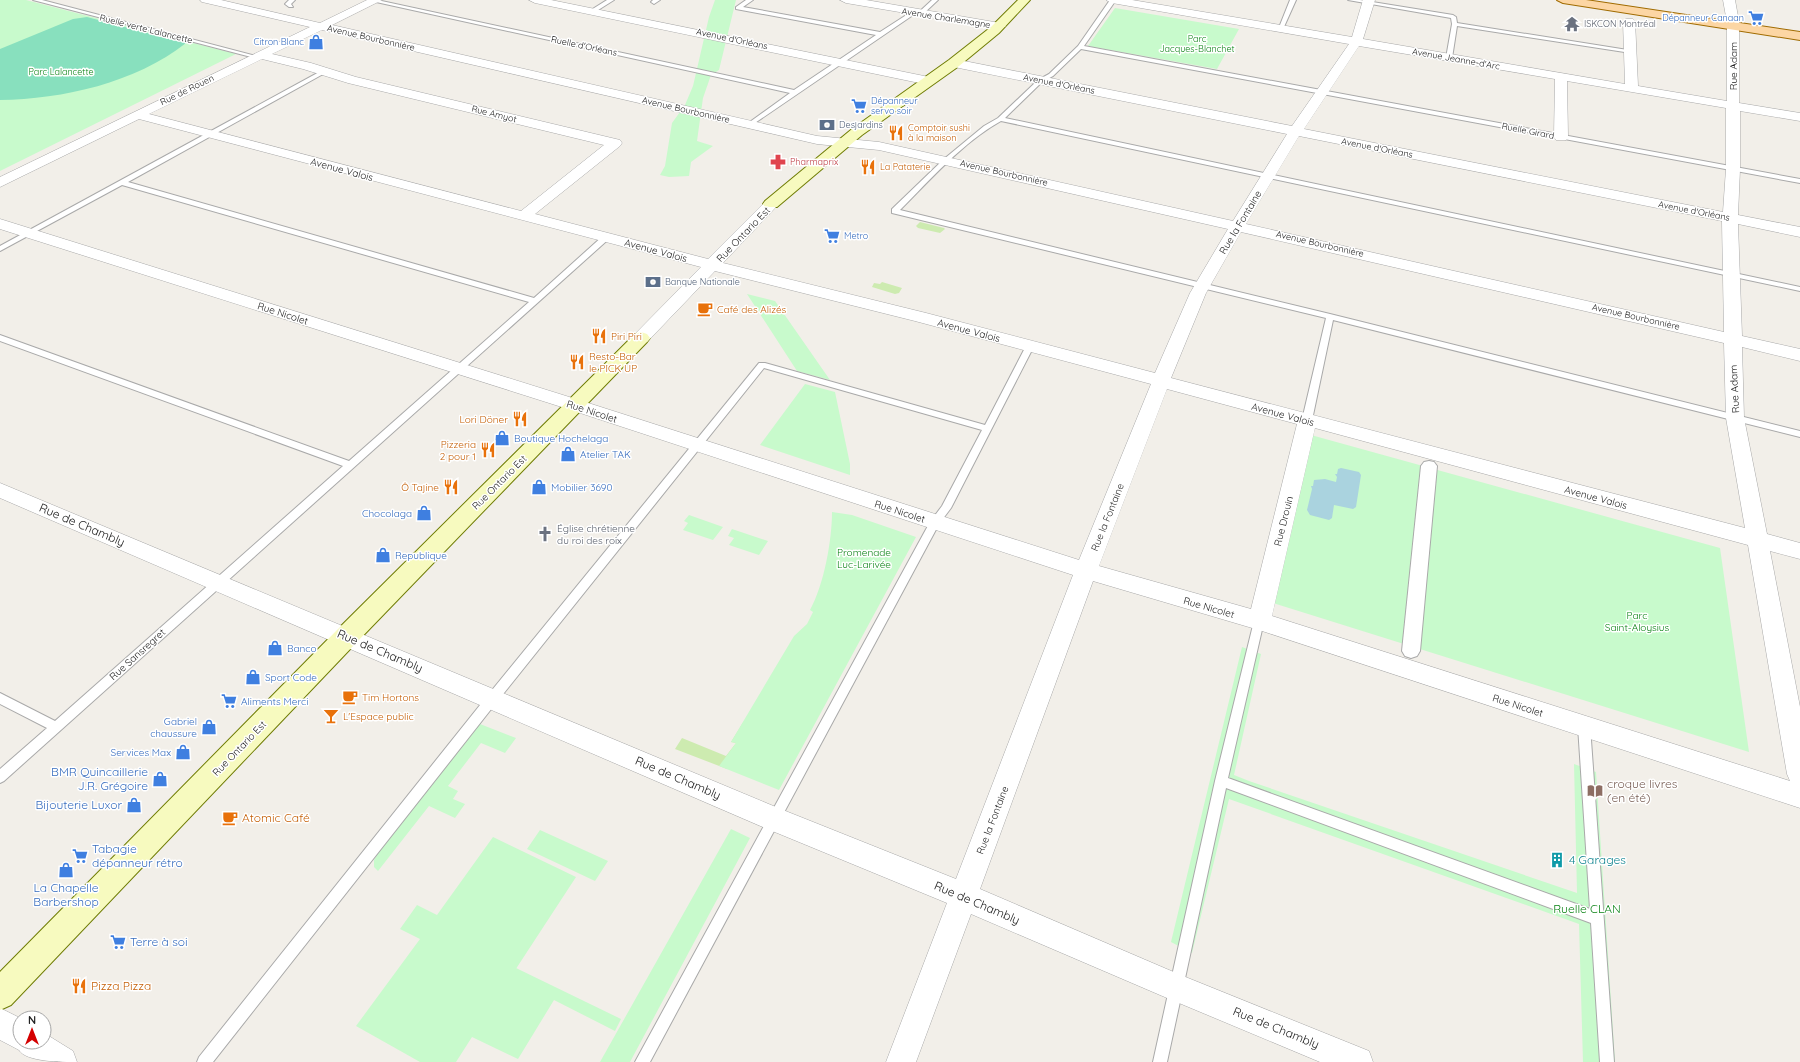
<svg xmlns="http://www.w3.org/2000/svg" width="1800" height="1062" font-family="Quicksand,sans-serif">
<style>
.grass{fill:#cdebb0}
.park{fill:#c8facc}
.pitch{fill:#88e0be}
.water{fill:#aad3df}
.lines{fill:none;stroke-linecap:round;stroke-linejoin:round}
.service-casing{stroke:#a9a9a9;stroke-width:2}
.pedestrian-casing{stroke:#a9a9a9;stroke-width:2}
.minor-casing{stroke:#a9a9a9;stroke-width:1}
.secondary-casing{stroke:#707d05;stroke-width:2}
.primary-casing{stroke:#a06b00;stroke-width:2}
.service{fill:#fff;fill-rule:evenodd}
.pedestrian{fill:#fff;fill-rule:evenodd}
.minor{fill:#fff;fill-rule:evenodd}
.secondary{fill:#f7fabf;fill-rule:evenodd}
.primary{fill:#fcd6a4;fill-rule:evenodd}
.labels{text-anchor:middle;stroke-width:3;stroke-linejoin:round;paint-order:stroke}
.far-street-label{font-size:9px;fill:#222;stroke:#fff}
.far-shop-label{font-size:9px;fill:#366cbe;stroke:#fff;text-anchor:end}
.far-worship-label{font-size:9px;fill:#5b616d;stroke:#fff;text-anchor:start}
.far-park-label{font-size:9px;fill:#0c8416;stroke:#fff}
.far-service-label{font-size:9px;fill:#4e5e75;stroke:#fff;text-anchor:start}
.far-food-label{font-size:9px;fill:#c56008;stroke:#fff;text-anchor:start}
.far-health-label{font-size:9px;fill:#be3a42;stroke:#fff;text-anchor:start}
.street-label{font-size:10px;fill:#222;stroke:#fff}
.food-label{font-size:10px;fill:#c56008;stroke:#fff;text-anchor:start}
.shop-label{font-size:10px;fill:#366cbe;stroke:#fff;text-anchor:start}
.worship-label{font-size:10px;fill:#5b616d;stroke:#fff;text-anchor:start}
.park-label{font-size:10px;fill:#0c8416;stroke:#fff}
.near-street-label{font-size:12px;fill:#222;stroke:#fff}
.near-shop-label{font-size:12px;fill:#366cbe;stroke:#fff;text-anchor:end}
.near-education-label{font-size:12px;fill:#785e54;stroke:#fff;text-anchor:start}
.near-food-label{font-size:12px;fill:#c56008;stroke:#fff;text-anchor:start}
.near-culture-label{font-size:12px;fill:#0d838f;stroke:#fff;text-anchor:start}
.near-park-label{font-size:12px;fill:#0c8416;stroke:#fff}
</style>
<rect width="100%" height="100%" fill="#f2efe9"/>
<!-- grass -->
<path class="grass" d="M920 222 944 228 945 229 940 233 918 228 916 226Z
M882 282 902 288 899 293 895 294 872 287 874 283 880 284Z
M744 721 727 769 675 749 682 738 726 756 736 743 731 742Z"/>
<!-- park -->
<path class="park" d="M0 0H26L236 54 0 171Z
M715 0H736L719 70 711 75 703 98 697 141 713 146 691 162 689 176 669 177 660 175 665 166 672 123 685 105 693 86 709 17Z
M1115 8 1239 29 1217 69 1088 46Z
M747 294 775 301 830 380 797 371Z
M805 384 835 392 850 464V475L760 445Z
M1311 435 1720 548 1749 752 1273 603Z
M832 512 852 515 916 537 779 790 719 766 736 743 731 742 794 636 807 624 813 612 810 610C824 585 832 540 832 512Z
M689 515 723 527 713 540 683 530 688 523 684 521Z
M732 529 768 541 759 555 729 545 734 538 728 536Z
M1242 647 1261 654 1234 775 1249 781 1577 893 1574 764 1596 772 1615 1062H1583L1579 924 1229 799 1192 953 1171 942Z
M480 724 516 738 505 753 481 743 448 786 458 791 453 799 465 804 455 818 429 806 378 871 374 867V860L378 853Z
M731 829 750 838 630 1062H600Z
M540 830 608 861 595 881 527 849Z
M493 837 576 877 487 1013 516 968 621 1019 615 1031 554 1000 518 1059 472 1037 456 1062H420L356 1026 420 939 400 929 417 905 437 915Z"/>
<!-- pitch -->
<path class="pitch" d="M87 17 186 43C135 83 63 99 0 100V49L73 19Z"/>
<!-- water -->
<path class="water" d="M1341 468 1359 472 1361 475 1356 507 1353 509 1334 505 1332 518 1329 520 1310 515 1307 510 1312 489 1311 486H1313L1314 480 1325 479 1336 482 1337 477 1335 474H1337L1338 469Z"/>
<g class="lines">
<defs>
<path id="service" d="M33 0H42L260 57 255 58Z
M289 0H295L291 4 293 7H289L285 4Z
M367 0H377L794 90 876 35 736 9V7L746 0H753L743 7 880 32 911 12 916 13 749 127 747 126V124L790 93Z
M607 0H614L595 12H591V10Z
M653 0H660L654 4 651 2Z
M932 0H938L922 15H918V13Z
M1110 0H1116L1084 46 1800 179V183L1081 49 1053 76 1042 82 1005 118 1800 287V291L1001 121C962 143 931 179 900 210L1330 314 1800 431V437L1333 320 1312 420 1307 423 1302 420 1326 318 892 213V209L944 159 984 126 998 118 1038 80 1049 74 1078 46Z
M1290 0H1296L1283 29 1278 30Z
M1348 0H1360L1453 15 1456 17 1457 23 1634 51 1631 53 1457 26 1452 58 1449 60 1446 58 1452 24 1451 18Z
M323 70 326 72 325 73 128 182 534 298 604 235H610L611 237 4 781 0 783V769L47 728 0 704V693L55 721 343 466 0 341V335L349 461 529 302 122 185 0 251V246Z
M1030 343 1034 346 951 508 939 524 650 1062H635L930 522 942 506 982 430 764 368 496 703 213 1062H197L199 1057 488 695 759 363H765L985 425 1026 346Z
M1259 617 1263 618 1264 621 1228 778 1590 909 1578 726 1580 722 1584 721 1588 722 1590 726 1614 1062H1600L1591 923 1226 788 1167 1062H1153L1215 781 1254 621 1255 618Z"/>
<path id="pedestrian" d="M1429 461 1434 462 1437 466 1420 651 1417 656 1411 658 1405 656 1402 651 1421 466 1424 462Z"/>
<path id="minor" d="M200 0H221L320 23 367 0H382L332 25 817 136 879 142 1233 221 1287 134 954 67 948 63 954 59 1292 126 1349 44 1112 3 1106 0H1132L1352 37 1363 0H1375L1363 39 1625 84 1623 21 1625 19H1633L1635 21 1638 86 1727 101V22L1723 0H1735L1739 22V103L1800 113V121L1740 111V169L1738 215 1800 227V237L1738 224 1742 336 1800 349V361L1742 347 1744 418 1767 534 1800 543V559L1770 551 1800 707V808L1259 630 1093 581 980 889 1183 976 1369 1051 1373 1062H1320L1167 998 971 914 916 1062H886L947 903 765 828 0 498V483L783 810 956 879 1073 575 568 409 0 229V219L582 401 1079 560 1151 384 915 321 715 271 647 342 641 343 635 342 632 338 635 334 701 267 139 119 0 187V177L310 27 202 2ZM322 30 817 144 879 150 1228 229 1190 293 1155 373 926 313 723 263 776 207 778 204 776 201H766L708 259 535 214 620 146 622 143 620 140 356 77 311 63 272 54ZM1359 46 1555 79 1554 137 1556 140H1566L1568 137 1567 81 1726 108V169L1723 212 1304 129ZM262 59 303 69 348 83 604 145 521 211 149 114ZM1299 136 1722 221 1724 332 1246 224ZM1241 232 1724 343 1726 418 1745 528 1171 378 1206 293ZM1167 389 1297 424 1251 609 1099 566ZM1315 428 1748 545 1787 774 1790 781 1272 616Z
M529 0H551L929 77 935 81 929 85 535 3Z
M840 0H866L1000 23 1006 26 1000 29 846 3Z
M0 1008 20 1018V1042H44V1033L73 1051 77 1062C62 1062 26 1062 19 1050L0 1040Z"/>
<path id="secondary" d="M1018 0H1030L999 33 959 66 862 135 777 207H765L763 204 765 201 852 129 949 60 991 27Z
M641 332 647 334 650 338 647 342 355 644 11 1005 0 1010V972L337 630 635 334Z"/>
<path id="primary" d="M1557 0H1586L1800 32V40L1563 3Z"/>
</defs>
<!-- service casing -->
<use href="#service" class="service-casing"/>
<!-- pedestrian casing -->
<use href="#pedestrian" class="pedestrian-casing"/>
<!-- minor casing -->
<use href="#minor" class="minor-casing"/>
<!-- secondary casing -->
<use href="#secondary" class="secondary-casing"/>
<!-- primary casing -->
<use href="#primary" class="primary-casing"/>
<!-- service -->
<use href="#service" class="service"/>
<!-- pedestrian -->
<use href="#pedestrian" class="pedestrian"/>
<!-- minor -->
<use href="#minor" class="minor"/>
<!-- secondary -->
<use href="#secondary" class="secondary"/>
<!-- primary -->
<use href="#primary" class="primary"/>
</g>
<!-- icons -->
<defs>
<symbol id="supermarket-bare" viewBox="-9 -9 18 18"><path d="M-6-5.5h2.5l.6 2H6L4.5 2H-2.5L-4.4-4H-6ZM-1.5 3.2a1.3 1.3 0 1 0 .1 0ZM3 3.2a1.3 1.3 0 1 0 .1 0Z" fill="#3f7fe0" stroke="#fff" stroke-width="2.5" paint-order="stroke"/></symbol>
<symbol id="temple-bare" viewBox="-9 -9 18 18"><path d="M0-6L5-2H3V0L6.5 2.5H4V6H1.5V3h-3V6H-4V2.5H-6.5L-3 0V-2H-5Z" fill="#6b7280" stroke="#fff" stroke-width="2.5" paint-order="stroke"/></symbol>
<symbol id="shop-bare" viewBox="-9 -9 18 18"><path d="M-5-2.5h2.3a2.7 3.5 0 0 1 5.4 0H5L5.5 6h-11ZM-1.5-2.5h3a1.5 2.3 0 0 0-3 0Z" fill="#3f7fe0" stroke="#fff" stroke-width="2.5" paint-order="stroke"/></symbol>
<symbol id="bank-bare" viewBox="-9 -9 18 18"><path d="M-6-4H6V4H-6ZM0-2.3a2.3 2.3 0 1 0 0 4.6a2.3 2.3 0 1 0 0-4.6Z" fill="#5c6f8a" stroke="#fff" stroke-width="2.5" paint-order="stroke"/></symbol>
<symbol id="restaurant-bare" viewBox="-9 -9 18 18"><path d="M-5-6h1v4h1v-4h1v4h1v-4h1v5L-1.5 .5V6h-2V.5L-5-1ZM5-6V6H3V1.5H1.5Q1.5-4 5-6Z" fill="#e8710a" stroke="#fff" stroke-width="2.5" paint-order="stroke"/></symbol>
<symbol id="pharmacy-bare" viewBox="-9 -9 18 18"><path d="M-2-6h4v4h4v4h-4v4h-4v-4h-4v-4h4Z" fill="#e0444e" stroke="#fff" stroke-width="2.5" paint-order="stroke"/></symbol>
<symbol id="cafe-bare" viewBox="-9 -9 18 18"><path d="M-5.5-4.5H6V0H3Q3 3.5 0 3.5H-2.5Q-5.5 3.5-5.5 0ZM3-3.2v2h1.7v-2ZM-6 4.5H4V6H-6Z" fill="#e8710a" stroke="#fff" stroke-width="2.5" paint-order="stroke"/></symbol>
<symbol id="church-bare" viewBox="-9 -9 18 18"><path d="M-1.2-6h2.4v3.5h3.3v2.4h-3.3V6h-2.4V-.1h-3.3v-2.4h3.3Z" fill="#6b7280" stroke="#fff" stroke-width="2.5" paint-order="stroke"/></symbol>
<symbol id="bar-bare" viewBox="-9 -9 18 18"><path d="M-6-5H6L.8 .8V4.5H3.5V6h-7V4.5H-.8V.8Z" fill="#e8710a" stroke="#fff" stroke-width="2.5" paint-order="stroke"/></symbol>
<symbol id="library-bare" viewBox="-9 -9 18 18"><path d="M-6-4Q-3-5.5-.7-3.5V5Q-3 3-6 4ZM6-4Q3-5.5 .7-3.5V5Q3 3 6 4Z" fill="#8d6e63" stroke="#fff" stroke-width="2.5" paint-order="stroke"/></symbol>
<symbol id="building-bare" viewBox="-9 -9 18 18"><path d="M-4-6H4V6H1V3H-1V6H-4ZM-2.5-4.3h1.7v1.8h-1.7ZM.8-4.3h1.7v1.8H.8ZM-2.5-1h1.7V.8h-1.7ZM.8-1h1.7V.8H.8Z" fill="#0f9aa8" stroke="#fff" stroke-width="2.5" paint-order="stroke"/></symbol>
</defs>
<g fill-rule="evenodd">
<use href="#supermarket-bare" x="1745" y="7" width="22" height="22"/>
<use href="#temple-bare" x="1561" y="13" width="22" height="22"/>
<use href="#shop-bare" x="305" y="31" width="22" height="22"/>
<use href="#supermarket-bare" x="848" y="95" width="22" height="22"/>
<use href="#bank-bare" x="816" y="114" width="22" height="22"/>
<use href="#restaurant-bare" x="885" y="122" width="22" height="22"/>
<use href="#pharmacy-bare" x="767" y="151" width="22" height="22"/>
<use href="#restaurant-bare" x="857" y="156" width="22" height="22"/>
<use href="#supermarket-bare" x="821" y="225" width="22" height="22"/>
<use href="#bank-bare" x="642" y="271" width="22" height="22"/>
<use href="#cafe-bare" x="694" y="298" width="22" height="22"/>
<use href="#restaurant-bare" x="588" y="325" width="22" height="22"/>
<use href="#restaurant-bare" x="566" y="351" width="22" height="22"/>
<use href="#restaurant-bare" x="509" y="408" width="22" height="22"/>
<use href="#shop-bare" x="491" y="427" width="22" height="22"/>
<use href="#restaurant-bare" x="477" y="439" width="22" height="22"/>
<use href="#shop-bare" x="557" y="443" width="22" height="22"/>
<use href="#restaurant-bare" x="440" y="476" width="22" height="22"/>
<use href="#shop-bare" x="528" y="476" width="22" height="22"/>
<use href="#shop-bare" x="413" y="502" width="22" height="22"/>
<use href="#church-bare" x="534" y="523" width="22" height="22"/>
<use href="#shop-bare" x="372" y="544" width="22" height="22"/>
<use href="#shop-bare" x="264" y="637" width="22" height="22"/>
<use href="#shop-bare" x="242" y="666" width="22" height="22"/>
<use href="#cafe-bare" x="339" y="686" width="22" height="22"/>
<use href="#supermarket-bare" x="218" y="690" width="22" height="22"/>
<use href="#bar-bare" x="320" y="705" width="22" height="22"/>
<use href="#shop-bare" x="198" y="716" width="22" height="22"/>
<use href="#shop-bare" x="172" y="741" width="22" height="22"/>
<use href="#shop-bare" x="149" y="768" width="22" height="22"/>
<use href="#library-bare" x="1584" y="780" width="22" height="22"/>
<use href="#shop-bare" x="123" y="794" width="22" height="22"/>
<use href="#cafe-bare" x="219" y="807" width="22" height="22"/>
<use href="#supermarket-bare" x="69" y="845" width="22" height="22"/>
<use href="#building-bare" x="1546" y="849" width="22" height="22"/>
<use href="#shop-bare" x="55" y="859" width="22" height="22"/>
<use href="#supermarket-bare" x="107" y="931" width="22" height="22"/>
<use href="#restaurant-bare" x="68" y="975" width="22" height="22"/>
</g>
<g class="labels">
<!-- far-street labels -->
<g class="far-street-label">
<text transform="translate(946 18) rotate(9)" y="3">Avenue Charlemagne</text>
<text transform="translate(146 29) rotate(14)" y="3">Ruelle verte Lalancette</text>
<text transform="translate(371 38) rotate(13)" y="3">Avenue Bourbonnière</text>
<text transform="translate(732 39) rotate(12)" y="3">Avenue d'Orléans</text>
<text transform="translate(584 46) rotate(12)" y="3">Ruelle d'Orléans</text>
<text transform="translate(1456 59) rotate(10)" y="3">Avenue Jeanne-d'Arc</text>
<text transform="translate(1059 84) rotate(11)" y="3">Avenue d'Orléans</text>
<text transform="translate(187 90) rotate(-26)" y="3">Rue de Rouen</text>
<text transform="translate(686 110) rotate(13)" y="3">Avenue Bourbonnière</text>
<text transform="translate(494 114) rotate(14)" y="3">Rue Amyot</text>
<text transform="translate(1528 131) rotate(11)" y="3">Ruelle Girard</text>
<text transform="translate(1377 148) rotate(11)" y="3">Avenue d'Orléans</text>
<text transform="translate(1004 173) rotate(13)" y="3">Avenue Bourbonnière</text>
<text transform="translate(1694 211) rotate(11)" y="3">Avenue d'Orléans</text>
<text transform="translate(1320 244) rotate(13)" y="3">Avenue Bourbonnière</text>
<text transform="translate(1636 317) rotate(13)" y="3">Avenue Bourbonnière</text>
</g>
<!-- far-shop labels -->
<g class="far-shop-label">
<text x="1744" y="21">Dépanneur Canaan</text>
<text x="304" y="45">Citron Blanc</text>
<text x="871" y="104" text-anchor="start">Dépanneur<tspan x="871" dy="10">servo soir</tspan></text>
<text x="844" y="239" text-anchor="start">Metro</text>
</g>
<!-- far-worship labels -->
<g class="far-worship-label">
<text x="1584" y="27">ISKCON Montréal</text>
</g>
<!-- far-park labels -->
<g class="far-park-label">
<text x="1197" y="42">Parc<tspan x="1197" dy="10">Jacques-Blanchet</tspan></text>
<text x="61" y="75">Parc Lalancette</text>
</g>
<!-- far-service labels -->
<g class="far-service-label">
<text x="839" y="128">Desjardins</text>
<text x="665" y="285">Banque Nationale</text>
</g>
<!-- far-food labels -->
<g class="far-food-label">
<text x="908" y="131">Comptoir sushi<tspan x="908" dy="10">à la maison</tspan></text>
<text x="880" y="170">La Pataterie</text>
</g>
<!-- far-health labels -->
<g class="far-health-label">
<text x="790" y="165">Pharmaprix</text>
</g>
<!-- street labels -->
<g class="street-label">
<text transform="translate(1733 66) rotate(-90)" y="4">Rue Adam</text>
<text transform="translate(342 169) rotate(15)" y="4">Avenue Valois</text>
<text transform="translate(1240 222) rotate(-59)" y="4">Rue la Fontaine</text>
<text transform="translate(743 234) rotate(-46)" y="4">Rue Ontario Est</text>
<text transform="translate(656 250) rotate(15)" y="4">Avenue Valois</text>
<text transform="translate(283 313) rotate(18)" y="4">Rue Nicolet</text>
<text transform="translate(969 330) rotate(15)" y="4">Avenue Valois</text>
<text transform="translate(1734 389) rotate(-93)" y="4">Rue Adam</text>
<text transform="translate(592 411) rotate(18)" y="4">Rue Nicolet</text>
<text transform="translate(1283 414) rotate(15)" y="4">Avenue Valois</text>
<text transform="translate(499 482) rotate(-45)" y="4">Rue Ontario Est</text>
<text transform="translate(1596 497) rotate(15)" y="4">Avenue Valois</text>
<text transform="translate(900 511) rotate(18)" y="4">Rue Nicolet</text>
<text transform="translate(1107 517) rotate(-68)" y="4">Rue la Fontaine</text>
<text transform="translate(1283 521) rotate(-76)" y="4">Rue Drouin</text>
<text transform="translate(1209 607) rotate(16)" y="4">Rue Nicolet</text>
<text transform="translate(137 654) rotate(-42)" y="4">Rue Sansregret</text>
<text transform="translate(1518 705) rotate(18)" y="4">Rue Nicolet</text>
<text transform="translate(239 748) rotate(-46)" y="4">Rue Ontario Est</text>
<text transform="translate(992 820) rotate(-69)" y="4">Rue la Fontaine</text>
</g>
<!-- food labels -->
<g class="food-label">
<text x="717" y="313">Café des Alizés</text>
<text x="611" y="340">Piri Piri</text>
<text x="589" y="360">Resto-Bar<tspan x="589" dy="12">le PICK UP</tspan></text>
<text x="508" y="423" text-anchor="end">Lori Döner</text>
<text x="476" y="448" text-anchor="end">Pizzeria<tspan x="476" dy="12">2 pour 1</tspan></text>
<text x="439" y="491" text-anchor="end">Ô Tajine</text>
<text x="362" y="701">Tim Hortons</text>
<text x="343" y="720">L'Espace public</text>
</g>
<!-- shop labels -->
<g class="shop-label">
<text x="514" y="442">Boutique Hochelaga</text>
<text x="580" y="458">Atelier TAK</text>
<text x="551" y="491">Mobilier 3690</text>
<text x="412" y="517" text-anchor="end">Chocolaga</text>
<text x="395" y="559">Republique</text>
<text x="287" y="652">Banco</text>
<text x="265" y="681">Sport Code</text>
<text x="241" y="705">Aliments Merci</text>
<text x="197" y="725" text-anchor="end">Gabriel<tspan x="197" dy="12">chaussure</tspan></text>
<text x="171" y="756" text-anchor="end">Services Max</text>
</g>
<!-- worship labels -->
<g class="worship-label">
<text x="557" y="532">Église chrétienne<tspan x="557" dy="12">du roi des roix</tspan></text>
</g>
<!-- park labels -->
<g class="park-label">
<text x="864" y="556">Promenade<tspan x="864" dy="12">Luc-Larivée</tspan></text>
<text x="1637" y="619">Parc<tspan x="1637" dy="12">Saint-Aloysius</tspan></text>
</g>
<!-- near-street labels -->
<g class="near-street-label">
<text transform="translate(82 525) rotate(23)" y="4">Rue de Chambly</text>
<text transform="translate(380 651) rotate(23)" y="4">Rue de Chambly</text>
<text transform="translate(678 778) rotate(23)" y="4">Rue de Chambly</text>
<text transform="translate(977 903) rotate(23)" y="4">Rue de Chambly</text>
<text transform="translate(1276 1028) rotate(22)" y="4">Rue de Chambly</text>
</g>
<!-- near-shop labels -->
<g class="near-shop-label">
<text x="148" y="776">BMR Quincaillerie<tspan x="148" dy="14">J.R. Grégoire</tspan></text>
<text x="122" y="809">Bijouterie Luxor</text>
<text x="92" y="853" text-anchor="start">Tabagie<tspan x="92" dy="14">dépanneur rétro</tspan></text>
<text x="66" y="892" text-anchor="middle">La Chapelle<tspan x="66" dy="14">Barbershop</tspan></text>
<text x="130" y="946" text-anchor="start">Terre à soi</text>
</g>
<!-- near-education labels -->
<g class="near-education-label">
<text x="1607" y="788">croque livres<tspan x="1607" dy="14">(en été)</tspan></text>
</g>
<!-- near-food labels -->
<g class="near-food-label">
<text x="242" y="822">Atomic Café</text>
<text x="91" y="990">Pizza Pizza</text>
</g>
<!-- near-culture labels -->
<g class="near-culture-label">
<text x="1569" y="864">4 Garages</text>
</g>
<!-- near-park labels -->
<g class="near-park-label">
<text x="1587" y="913">Ruelle CLAN</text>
</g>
</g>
<!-- north arrow -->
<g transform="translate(32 1030)"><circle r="19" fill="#ffffff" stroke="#a7a7a7"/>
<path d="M0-3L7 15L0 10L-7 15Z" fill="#d40000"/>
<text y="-6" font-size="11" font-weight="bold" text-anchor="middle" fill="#222222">N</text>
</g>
</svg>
